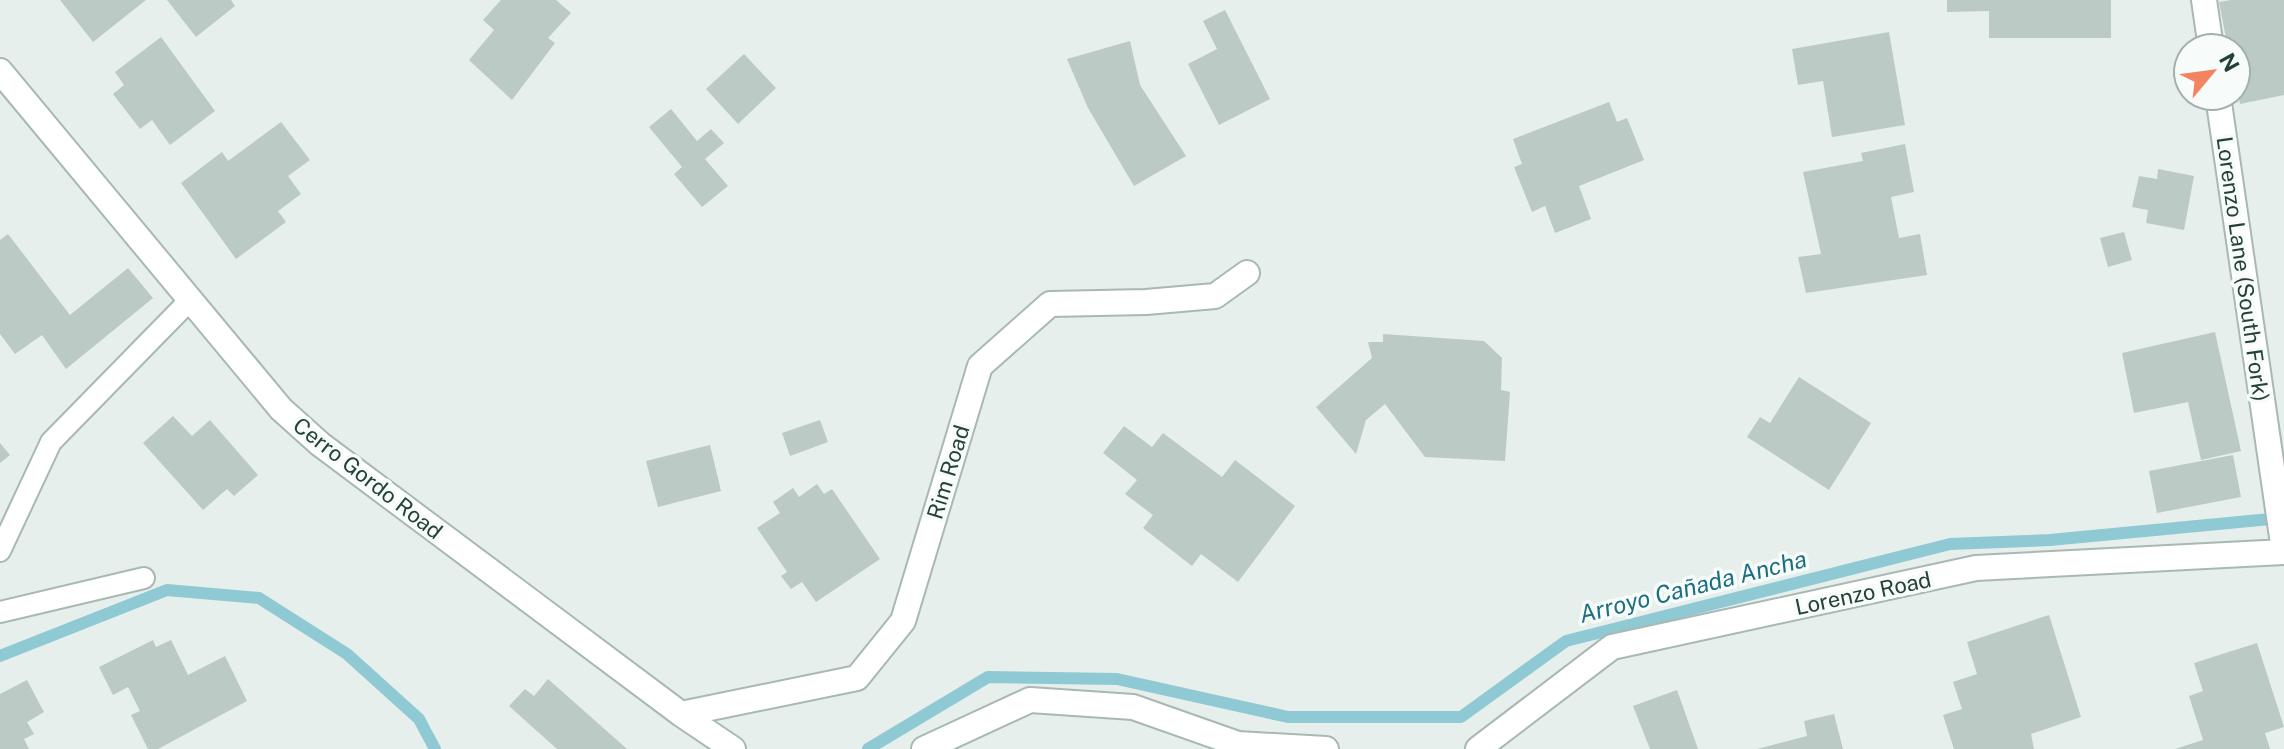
<svg xmlns="http://www.w3.org/2000/svg" width="2284" height="749" font-family="'Public Sans',sans-serif">
<style>
.lines{fill:none;stroke-linecap:round;stroke-linejoin:round}
.stream{stroke:#8ec9d4;stroke-width:12}
.building{fill:#bbcac4}
.service-casing{stroke:#a8b8b2;stroke-width:24}
.minor-casing{stroke:#a8b8b2;stroke-width:28}
.service{stroke:#fff;stroke-width:20}
.minor{stroke:#fff;stroke-width:24}
.labels{text-anchor:middle;stroke-width:7;stroke-linejoin:round;paint-order:stroke}
.street-label{font-size:22px;fill:#24423a;stroke:#f7fbf9}
.water-label{font-size:24px;font-style:italic;fill:#1c6f80;stroke:#f7fbf9}
</style>
<rect width="100%" height="100%" fill="#e6efeb"/>
<g class="lines">
<!-- stream -->
<path class="stream" d="M0 656 167 590 259 598 347 654 419 719 435 749
M868 749 988 677 1117 679 1288 717H1461L1566 641 1950 544 2050 540 2281 518"/>
</g>
<!-- building -->
<path class="building" d="M60 0H146L93 42Z
M167 0H231L235 6 196 37Z
M501 0H556L571 13 548 38 555 43 512 100 469 60 494 30 483 20Z
M1947 0H2111V38H1989V11L1947 12Z
M2231 0H2284V95L2240 104 2236 85V48H2228L2219 2Z
M1225 10 1270 99 1219 125 1188 64 1217 49 1203 21Z
M1889 32 1905 125 1832 137 1823 81 1798 85 1792 49Z
M161 37 215 111 170 145 152 120 140 129 113 94 124 85 115 72Z
M1130 41 1140 85 1186 156 1134 186 1088 108 1067 59Z
M744 54 776 88 738 124 706 89Z
M1609 102 1617 122 1627 118 1644 160 1579 186 1591 219 1555 233 1545 206 1532 212 1514 167 1522 164 1513 139Z
M671 109 697 141 711 129 724 143 705 159 728 186 702 207 674 174 682 167 649 127Z
M281 122 310 160 288 176 301 194 278 211 286 222 236 259 181 183 222 152 228 161Z
M1905 144 1914 192 1891 197 1899 238 1920 234 1927 275 1806 293 1798 257 1821 254 1803 172 1863 161 1861 153Z
M2158 169 2194 176 2184 230 2146 223 2148 210 2132 207 2139 176 2157 179Z
M2124 232 2132 260 2108 267 2100 238Z
M8 234 70 315 128 268 153 298 66 369 42 335 15 354 0 334V240Z
M2215 332 2241 451 2201 460 2188 402 2134 413 2122 353Z
M1383 334 1484 341 1502 358 1501 390 1510 392 1505 461 1425 457 1385 404 1366 420 1356 454 1316 407 1372 358 1368 342H1383Z
M1799 377 1871 423 1829 490 1747 437 1760 417 1770 423Z
M173 416 192 436 210 420 258 475 234 496 227 489 203 510 143 443Z
M820 420 828 442 790 456 782 433Z
M1124 426 1152 447 1163 433 1222 477 1235 460 1295 506 1238 582 1201 554 1192 566 1143 528 1153 515 1125 494 1137 480 1103 453Z
M0 443 10 455 0 463Z
M710 445 721 491 658 507 646 461Z
M2233 455 2241 497 2157 513 2149 471Z
M817 484 824 494 832 489 880 559 816 602 802 582 791 589 781 576 787 572 757 528 780 513 773 502 793 488 799 497Z
M2049 615 2081 717 2031 734 2034 749H1954L1943 715 1962 709 1953 682 1977 674 1967 642Z
M153 640 156 647 171 640 188 675 225 656 247 701 158 749H148L131 715 140 711 128 687 113 695 99 667Z
M2257 643 2284 727 2265 733 2270 749H2175L2203 740 2189 696 2203 691 2194 663Z
M548 679 627 749H557L509 706 525 689 534 696Z
M27 680 44 712 27 722 34 734 24 739 29 749H0V694Z
M1677 690 1698 749H1650L1633 706Z
M1834 714 1843 749H1757L1807 736 1804 721Z"/>
<g class="lines">
<defs>
<path id="service" d="M0 551 51 442 190 300
M0 612 144 578"/>
<path id="minor" d="M2204 0 2211 48
M0 71 281 409 320 444 681 714 733 749
M2218 96 2282 537
M681 714 857 678 903 621 980 366 1050 304 1146 302 1215 296 1247 273
M924 749 1030 700 1133 707 1238 744 1326 749
M1478 749 1612 647 1976 568 2284 552"/>
</defs>
<!-- service casing -->
<use href="#service" class="service-casing"/>
<!-- minor casing -->
<use href="#minor" class="minor-casing"/>
<!-- service -->
<use href="#service" class="service"/>
<!-- minor -->
<use href="#minor" class="minor"/>
</g>
<g class="labels">
<!-- street labels -->
<g class="street-label">
<text transform="translate(2243 269) rotate(82)" y="8">Lorenzo Lane (South Fork)</text>
<text transform="translate(948 472) rotate(-73)" y="8">Rim Road</text>
<text transform="translate(368 478) rotate(38)" y="8">Cerro Gordo Road</text>
<text transform="translate(1863 593) rotate(-12)" y="8">Lorenzo Road</text>
</g>
<!-- water labels -->
<g class="water-label">
<text transform="translate(1693 587) rotate(-14)" y="8">Arroyo Cañada Ancha</text>
</g>
</g>
<!-- north arrow -->
<g transform="translate(2212 72) rotate(61)"><circle r="38" fill="#f7fbf9" stroke="#a3b1ad" stroke-width="2"/>
<path d="M0-6L14 30L0 20L-14 30Z" fill="#f4845f"/>
<text y="-12" font-size="22" font-weight="bold" text-anchor="middle" fill="#24423a">N</text>
</g>
</svg>
